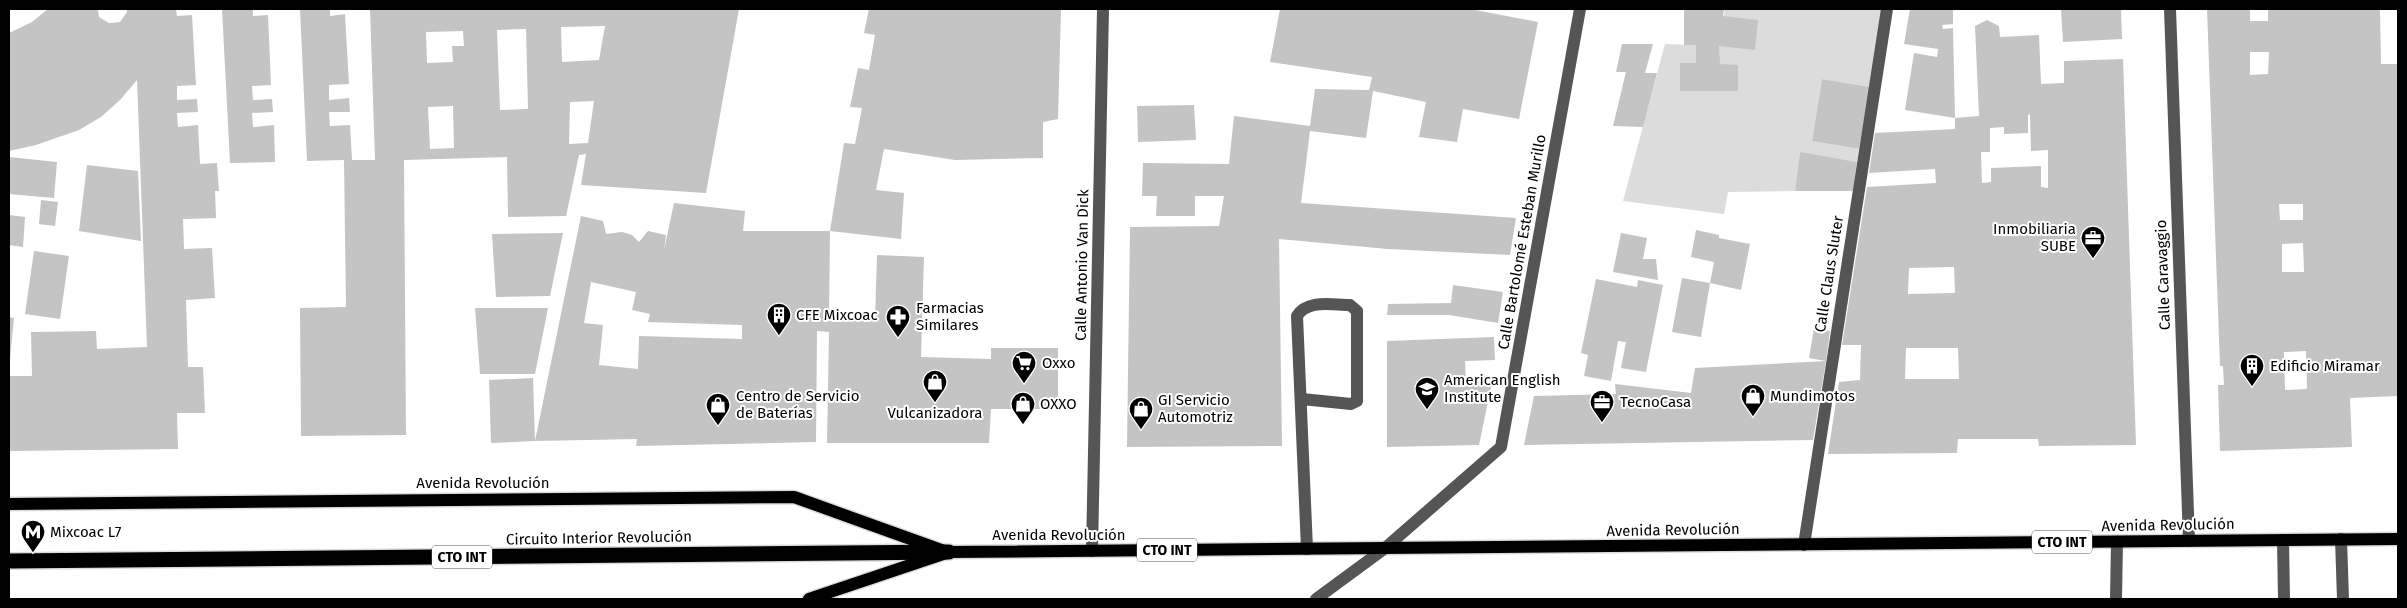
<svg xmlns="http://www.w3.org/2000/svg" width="2407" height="608" font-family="'Fira Sans',sans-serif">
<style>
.green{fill:#dcdcdc}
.building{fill:#c4c4c4;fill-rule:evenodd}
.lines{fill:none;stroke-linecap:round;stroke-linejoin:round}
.major-casing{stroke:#dbdbdb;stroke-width:15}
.highway-casing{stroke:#dbdbdb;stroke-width:18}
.minor{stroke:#555;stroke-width:12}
.major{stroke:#000;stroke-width:12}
.highway{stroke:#000;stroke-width:15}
.labels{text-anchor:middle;stroke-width:4;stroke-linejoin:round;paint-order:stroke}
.shield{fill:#fff;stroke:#4c4c4c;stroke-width:1}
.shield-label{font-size:14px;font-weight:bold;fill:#000}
.poi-label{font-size:15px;fill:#000;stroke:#fff;text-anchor:start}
.street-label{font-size:15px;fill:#000;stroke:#fff}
</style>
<rect width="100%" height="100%" fill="#fff"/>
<!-- green -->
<path class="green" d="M1725 9H1882L1870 87 1822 79 1812 141 1859 149 1857 162 1800 153 1795 191 1728 192 1724 214 1623 201 1665 44 1719 46Z"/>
<!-- building -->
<path class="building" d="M48 9H98L99 17 109 23 120 22 127 12V9H176L177 16 192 15 196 85 177 86V100L197 99 198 112 177 113 178 127 198 125 200 164 217 163 219 191H215L216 218 183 219 184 249 212 248 215 298 186 300 188 367H203L205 413H177L178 449 9 451V376H32L31 332 96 331 97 349 147 347 137 80 120 100 101 117 79 130 36 145 9 151V33L32 22Z
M222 9H253V16L268 15 271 85 252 86 253 100 272 99 273 112 252 113 253 127 274 125 275 162 230 163Z
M300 9H330V16L345 14 349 84 329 85V100L349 98 350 112H329L330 126 350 125 352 160H375L370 9H739L706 193 581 185 586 154 579 155 566 216 508 217 507 157 404 160 406 435 301 436 300 308 346 307 344 160 307 161ZM605 26 599 60 562 62 561 27ZM526 29 528 109 500 110 497 30ZM463 31 464 46H452L453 62 427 63 426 32ZM594 101 588 143 569 144 570 102ZM453 106 454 148 430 149 428 107Z
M869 9H1061L1058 119 1043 122V158L955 160 884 149 876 190 904 193 901 239 830 231 844 143 855 144 862 108 850 107 858 68 869 70 875 35 864 33Z
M1280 9H1470L1538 22 1519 119 1463 109 1457 142 1419 137 1426 102 1373 91 1366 138 1310 131 1301 203 1516 218 1510 255 1388 249 1279 239 1282 446 1127 447 1130 227 1219 226 1224 196H1195V216H1156L1157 196H1142L1143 163 1229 164 1234 116 1310 126 1315 89 1369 90 1372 77 1270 62Z
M1910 9H1953V24L1942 25 1943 29 1953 28 1955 118 1905 110 1914 53 1937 57 1938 49 1904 44Z
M2061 9H2121L2122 39 2063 42Z
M2207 9H2250V21H2268V9H2380L2381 64H2398V396L2350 398 2352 447 2220 451 2218 385H2224L2223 366H2220ZM2250 52H2269L2268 74 2250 75ZM2279 204H2303V220H2280ZM2303 243 2304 272H2282V244ZM2306 351 2307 389 2285 390 2284 352Z
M1684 10H1724L1723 16 1758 20 1755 50 1719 46 1720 64 1738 65V91H1680V63H1696V45H1684Z
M1987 20 1999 26 2000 37 2039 35 2041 84 2064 83V61L2123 59 2136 445 2039 446 2038 439H1958L1957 453 1828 454 1839 382 1860 380 1861 345H1842L1867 187 1936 183 1935 169 1869 173 1875 133 1955 129V118L1979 116 1975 26ZM2030 114 2031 151 2048 150V188L2041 187V166L1991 168V182L1982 183 1981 152H1990V128L2004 127V134L2028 133V115ZM1954 267 1955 293 1908 294 1909 268ZM1906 348H1958L1959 379H1905Z
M1622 44H1653L1645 73H1657L1643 127 1613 126 1626 72H1616Z
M1822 79 1870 87 1859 149 1812 141Z
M1194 105 1196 140 1138 142 1137 106Z
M1800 152 1857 162 1853 191H1795Z
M9 157 57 162 54 198 9 194Z
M87 165 138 171 141 241 79 231Z
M41 200 58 202 55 226 39 224Z
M674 203 745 211 743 231H830L829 319H875L877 255 924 257 921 357 991 359V348H1058V409H991L989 443H827L829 332 817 331 816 442 636 446 637 439 535 441 581 216 603 221 606 234 622 232 632 235 639 242 648 231 666 235 664 250ZM591 282 636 292 632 310 650 314 648 322 742 325V339L639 336 638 369 599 365 603 325 584 323Z
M9 215 25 217 23 247 9 245Z
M1696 230 1719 235V238L1750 244 1741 290 1710 283 1714 262 1691 257Z
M563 233 550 296 496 297 492 234Z
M1621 233 1647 238 1643 259H1656L1658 280 1613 272Z
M34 251 69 256 60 319 25 314Z
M1682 278 1710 283 1701 337 1672 332Z
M1596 279 1637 287 1638 280 1663 285 1646 372 1621 368 1626 342 1618 341 1611 381 1584 376 1588 355 1581 353Z
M1453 285 1503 292 1498 323 1449 315H1387L1388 304 1451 303Z
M475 308H548L535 374H480Z
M9 317 14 318 10 359H9Z
M1814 328 1830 331 1826 361 1809 358Z
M1494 337 1495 360 1465 361 1466 384 1492 383 1479 445 1387 447V341Z
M1826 361 1813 440 1524 445 1534 396 1616 394 1615 384 1691 393 1695 368Z
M533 378 535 441 491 443 489 380Z"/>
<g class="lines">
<defs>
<path id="major" d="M9 504 794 497 944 551
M809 599 949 552 2398 539"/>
<path id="highway" d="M9 561 949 552"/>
</defs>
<!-- major casing -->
<use href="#major" class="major-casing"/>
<!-- highway casing -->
<use href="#highway" class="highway-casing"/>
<!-- minor -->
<path class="minor" d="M2170 9 2189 541
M1302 399 1351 404 1357 401V311L1350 305C1332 305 1307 299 1297 316L1307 549
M2341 539 2343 599
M2283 540 2284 599
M1804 545 1887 9
M1092 551 1103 9
M1316 599 1384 549 1501 447 1580 9
M2116 599 2117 542"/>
<!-- major -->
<use href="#major" class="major"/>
<!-- highway -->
<use href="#highway" class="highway"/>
</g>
<!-- icons -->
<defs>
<symbol id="office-pin" viewBox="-11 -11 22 30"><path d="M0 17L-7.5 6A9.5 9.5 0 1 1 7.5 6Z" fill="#000" stroke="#fff"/><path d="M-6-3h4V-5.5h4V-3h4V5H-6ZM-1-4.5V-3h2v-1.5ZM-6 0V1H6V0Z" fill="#fff"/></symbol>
<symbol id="building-pin" viewBox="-11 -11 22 30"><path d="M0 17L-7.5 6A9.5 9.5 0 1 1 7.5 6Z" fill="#000" stroke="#fff"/><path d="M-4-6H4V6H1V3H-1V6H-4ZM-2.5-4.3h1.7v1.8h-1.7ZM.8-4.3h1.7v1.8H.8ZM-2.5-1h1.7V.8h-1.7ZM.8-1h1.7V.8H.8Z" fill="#fff"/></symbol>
<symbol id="pharmacy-pin" viewBox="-11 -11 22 30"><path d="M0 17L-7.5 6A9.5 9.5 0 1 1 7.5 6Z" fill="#000" stroke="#fff"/><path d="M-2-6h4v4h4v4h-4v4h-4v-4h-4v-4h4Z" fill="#fff"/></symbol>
<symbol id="supermarket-pin" viewBox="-11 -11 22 30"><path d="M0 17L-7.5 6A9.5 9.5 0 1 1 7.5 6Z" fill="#000" stroke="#fff"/><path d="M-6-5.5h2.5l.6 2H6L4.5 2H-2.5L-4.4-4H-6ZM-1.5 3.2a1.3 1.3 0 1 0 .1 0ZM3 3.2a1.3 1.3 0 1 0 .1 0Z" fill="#fff"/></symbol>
<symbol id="shop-pin" viewBox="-11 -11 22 30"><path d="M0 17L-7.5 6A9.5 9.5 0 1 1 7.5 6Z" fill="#000" stroke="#fff"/><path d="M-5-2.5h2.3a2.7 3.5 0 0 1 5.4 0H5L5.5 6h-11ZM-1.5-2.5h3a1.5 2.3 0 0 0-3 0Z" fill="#fff"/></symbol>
<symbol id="school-pin" viewBox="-11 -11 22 30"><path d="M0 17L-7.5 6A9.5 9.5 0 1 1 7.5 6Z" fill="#000" stroke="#fff"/><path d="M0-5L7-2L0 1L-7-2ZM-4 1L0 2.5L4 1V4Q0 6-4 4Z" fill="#fff"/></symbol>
<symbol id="metro-pin" viewBox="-11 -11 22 30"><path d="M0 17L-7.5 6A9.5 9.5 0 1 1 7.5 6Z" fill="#000" stroke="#fff"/><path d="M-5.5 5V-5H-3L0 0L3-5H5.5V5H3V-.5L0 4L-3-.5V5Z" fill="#fff"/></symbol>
</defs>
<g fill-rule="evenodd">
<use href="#office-pin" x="2079" y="224" width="28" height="38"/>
<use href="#building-pin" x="765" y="301" width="28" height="38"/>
<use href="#pharmacy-pin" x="884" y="303" width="28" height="38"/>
<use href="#supermarket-pin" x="1010" y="349" width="28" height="38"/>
<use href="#building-pin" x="2238" y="352" width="28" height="38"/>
<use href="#shop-pin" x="921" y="368" width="28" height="38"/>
<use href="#school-pin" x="1413" y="375" width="28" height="38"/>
<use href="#shop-pin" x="1739" y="382" width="28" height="38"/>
<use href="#office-pin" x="1588" y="388" width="28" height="38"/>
<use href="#shop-pin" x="1009" y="390" width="28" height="38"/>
<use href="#shop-pin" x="704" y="391" width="28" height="38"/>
<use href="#shop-pin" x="1127" y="395" width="28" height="38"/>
<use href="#metro-pin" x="19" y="518" width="28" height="38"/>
</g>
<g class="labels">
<!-- shield labels -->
<g class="shield">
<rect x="2032" y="530.5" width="60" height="23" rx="4"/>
<rect x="1137" y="538.5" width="60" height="23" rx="4"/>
<rect x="432" y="545.5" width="60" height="23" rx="4"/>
</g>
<g class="shield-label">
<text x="2062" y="547">CTO INT</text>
<text x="1167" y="555">CTO INT</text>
<text x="462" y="562">CTO INT</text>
</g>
<!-- poi labels -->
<g class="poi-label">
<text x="2076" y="234" text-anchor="end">Inmobiliaria<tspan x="2076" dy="17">SUBE</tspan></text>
<text x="916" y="313">Farmacias<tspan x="916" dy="17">Similares</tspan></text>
<text x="796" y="320">CFE Mixcoac</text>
<text x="1042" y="368">Oxxo</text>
<text x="2270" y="371">Edificio Miramar</text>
<text x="1444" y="385">American English<tspan x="1444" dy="17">Institute</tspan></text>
<text x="736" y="401">Centro de Servicio<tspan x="736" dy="17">de Baterías</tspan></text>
<text x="1770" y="401">Mundimotos</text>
<text x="1158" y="405">GI Servicio<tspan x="1158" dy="17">Automotriz</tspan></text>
<text x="1620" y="407">TecnoCasa</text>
<text x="1040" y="409">OXXO</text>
<text x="935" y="418" text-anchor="middle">Vulcanizadora</text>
<text x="50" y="537">Mixcoac L7</text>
</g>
<!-- street labels -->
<g class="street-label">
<text transform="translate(1522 242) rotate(-80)" y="5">Calle Bartolomé Esteban Murillo</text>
<text transform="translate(1082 265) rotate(-89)" y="5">Calle Antonio Van Dick</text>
<text transform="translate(1829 274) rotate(-81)" y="5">Calle Claus Sluter</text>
<text transform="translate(2163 275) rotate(-92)" y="5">Calle Caravaggio</text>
<text x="483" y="488">Avenida Revolución</text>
<text transform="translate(2168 525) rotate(-1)" y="5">Avenida Revolución</text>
<text transform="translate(1673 530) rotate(-1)" y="5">Avenida Revolución</text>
<text x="1059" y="540">Avenida Revolución</text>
<text transform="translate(599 538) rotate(-1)" y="5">Circuito Interior Revolución</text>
</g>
</g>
<!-- border -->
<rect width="2407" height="608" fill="none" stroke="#000000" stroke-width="20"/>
</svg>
